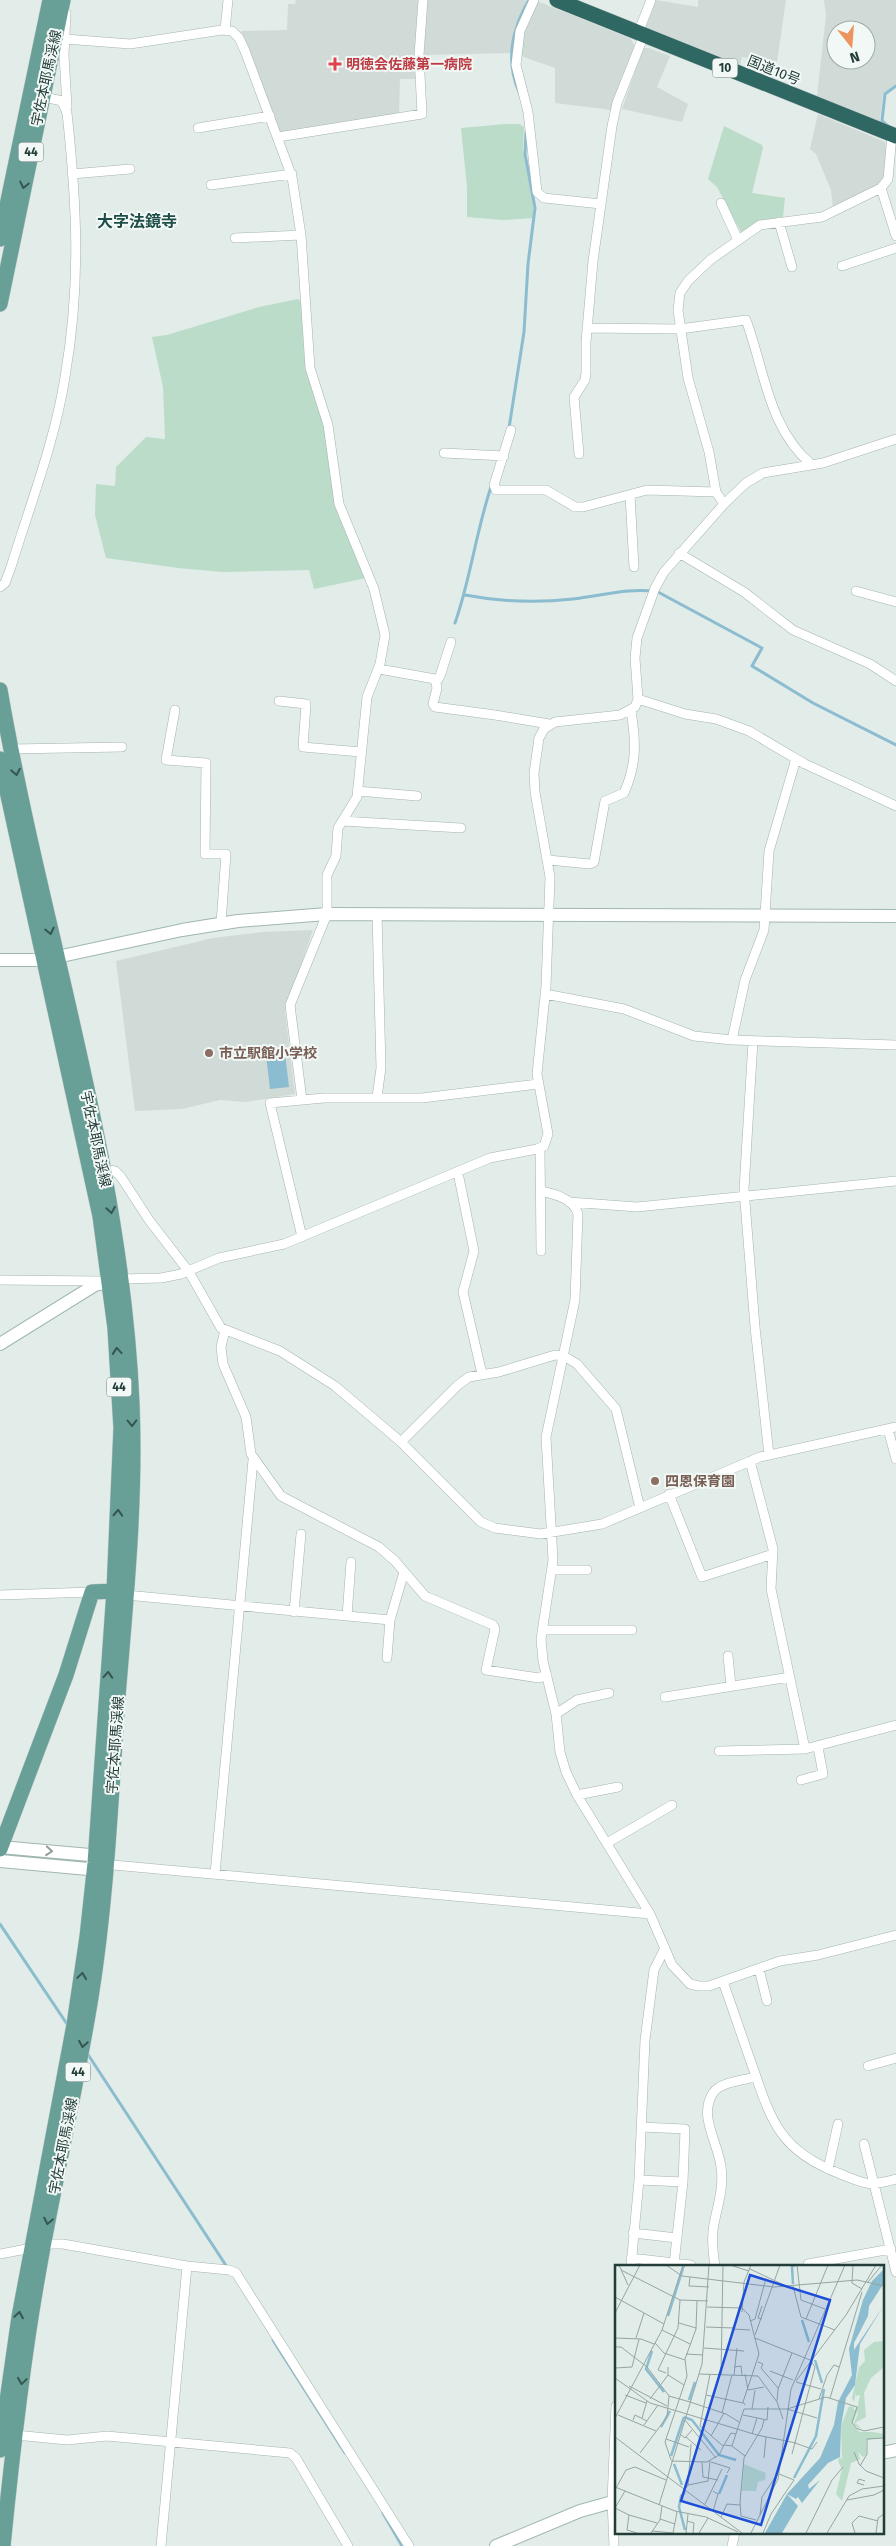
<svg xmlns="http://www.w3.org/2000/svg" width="896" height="2546" font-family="'Fira Sans','Noto Sans JP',sans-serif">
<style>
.built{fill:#d0dbd8;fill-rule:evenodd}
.green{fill:#bbdcc8}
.water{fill:#8bbccf}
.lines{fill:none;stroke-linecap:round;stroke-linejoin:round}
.stream{stroke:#8bbccf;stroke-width:3}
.street-casing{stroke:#a5b4b0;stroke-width:10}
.secondary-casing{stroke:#a0b7b2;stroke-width:14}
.primary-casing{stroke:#c1c8c7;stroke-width:16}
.highway-casing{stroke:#c1c8c7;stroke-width:16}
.street{stroke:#fff;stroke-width:9}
.secondary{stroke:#fff;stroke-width:12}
.primary{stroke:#68a098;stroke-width:15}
.highway{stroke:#2f6763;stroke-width:15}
.oneway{stroke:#345550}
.oneway2{stroke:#909e9c}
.health-dot{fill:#e0444e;stroke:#f2f8f6;stroke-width:2}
.education-dot{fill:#8d6e63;stroke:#f2f8f6;stroke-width:2}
.labels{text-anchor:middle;stroke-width:4;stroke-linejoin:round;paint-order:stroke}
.shield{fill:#f2f8f6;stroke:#607471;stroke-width:1}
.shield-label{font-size:12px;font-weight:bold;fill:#223c38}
.health-label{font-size:14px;font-weight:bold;fill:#be3a42;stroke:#f2f8f6;text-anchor:start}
.street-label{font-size:14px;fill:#223c38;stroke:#f2f8f6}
.education-label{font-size:14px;font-weight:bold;fill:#785e54;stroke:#f2f8f6;text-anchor:start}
.quarter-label{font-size:16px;font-weight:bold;fill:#1f4d48;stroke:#f2f8f6}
.inset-river{fill:none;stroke:#8bbccf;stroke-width:2.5}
.inset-road{fill:none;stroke:#95a6a2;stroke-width:1}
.view{fill:#1d4ed8;fill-opacity:0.15;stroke:#1d4ed8;stroke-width:2.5}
.inset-edge{fill:none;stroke:#223c38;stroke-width:2.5}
</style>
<rect width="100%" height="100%" fill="#e2ece8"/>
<!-- built -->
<path class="built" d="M296 0H421L416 79H400L399 115 280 133 241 31 287 30 288 4H295Z
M427 0H527L515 27 510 53 424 55Z
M656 0 698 7V0H786L777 62 742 57 740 65 646 27Z
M824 0H896V85L883 94 880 121 817 96 826 15ZM836 30H866V60H836Z
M537 1 631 39 635 47 611 110 555 103V68L518 55 520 39Z
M643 48H649L670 56 657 87 688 104 682 122 622 109Z
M818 114 885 142 887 155 884 179 878 185 833 208 831 190 816 154 810 149Z
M313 930 285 1011 295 1094 246 1102 220 1100 182 1109 135 1111 116 961 213 938 262 932Z"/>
<!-- green -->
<path class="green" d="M506 124H519L524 127 523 150 533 204V218L503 220 467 217V187L461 128Z
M724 126 762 145 763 148 752 193 785 198 783 217 752 226 741 232 717 187 708 179Z
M298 299 302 304 304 356 327 436 334 498 366 578 314 589 309 570 223 572 178 568 106 558 95 515 96 484 115 486 116 467 146 437 165 439 163 387 152 337 167 335 259 307Z"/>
<!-- water -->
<path class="water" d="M285 1053 289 1087 270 1089 266 1055Z"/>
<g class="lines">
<!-- stream -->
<path class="stream" d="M519 92C505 60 512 29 529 0
M888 126 882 121 885 94 896 86
M509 428 524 332 528 264 535 208 525 154 526 132
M465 595C501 602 536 603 573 599 601 596 630 587 658 592L762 648 752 666 813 703 896 745
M455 623C471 578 476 530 492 484
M0 1924 69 2027
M87 2053 227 2267
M273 2340 345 2453
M383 2513 402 2546"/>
<defs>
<path id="street" d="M534 0 520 31 516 65 528 112 537 192 544 198 601 204
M66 13 64 55 67 107
M225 30 228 0
M638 33 651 0
M65 39 130 44 222 30 232 31 239 38 245 51 292 177 301 235 310 368 328 425 339 504 374 589 385 635 380 664 367 697 357 797 338 828 336 856 327 875V914L290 1005 302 1100
M198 128 270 116
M278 137 422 114 419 55 423 0
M72 174 130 169
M211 185 292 174
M881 188 896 236
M721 203 738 240
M779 222 792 267
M235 238 301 235
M842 266 896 248
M587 328 680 329 746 320C765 371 768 428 812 465
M511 430 494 485 496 490H546L575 507H583L647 490 716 492
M444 453 504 456
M579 454 574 397 585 380 586 373V342L593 261 612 126 617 103 644 35
M630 495 634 567
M724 504 716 492 709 452 688 378 678 310 680 293 688 281 710 260 760 225 822 217 881 188 888 179 892 135
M679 553 744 592 793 630 870 664 896 681
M0 587 5 583 11 567C30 505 55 441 65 377 81 285 77 205 67 113L62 101 40 96
M856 591 896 602
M379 669 435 679 437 688 433 704 435 707 495 715 549 724
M437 681 440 676 451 642
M638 699 685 714 716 719 749 731 805 764 896 806
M279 701 306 704 303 747 361 752
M175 710 166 760 206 763 205 854H226L221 923
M12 749 122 747
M357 791 417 796
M342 821 461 828
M548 860 590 864 594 862 605 801 624 793C637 764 636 741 631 711
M545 994 624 1009 694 1036 732 1040 896 1045
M732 1040 745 980 764 930 769 851 796 759
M753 1041 744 1189 755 1327 769 1455
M377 1097 381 1068 377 914
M540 1148 541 1251
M103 1169 115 1171 121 1177 149 1220 189 1272 221 1328 280 1351 335 1386 401 1442 481 1522 495 1528 541 1534 602 1524 760 1457 896 1427
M458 1173 474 1251 463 1292 482 1374
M541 1191C555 1194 574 1199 578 1214L575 1300 546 1437 553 1560 541 1639 543 1661 556 1714 560 1752 566 1772 577 1795 650 1914 672 1965 690 1984 699 1986H709L780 1961 818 1955 896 1935
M569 1202 637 1207 896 1181
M302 1237 270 1103 324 1098H422L538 1084
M121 1279 161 1278 181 1274 219 1258 284 1244 490 1158 537 1149 544 1146 548 1134 537 1074 546 986 550 877 535 792 534 773 539 738 544 729 555 722 620 715 635 707 638 699 635 658 637 638 655 588 664 572 724 504 746 483 763 473 823 463 896 439
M0 1280 100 1281
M225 1330 221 1347 223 1364 246 1417 251 1454 281 1496 379 1547 395 1561 425 1596 493 1625 495 1629 486 1670 539 1678 547 1675
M888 1429 896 1459
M401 1442 458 1385 469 1377 499 1372 555 1355 564 1356 577 1364 616 1409 640 1508
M750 1461 773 1549 771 1589 805 1749
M669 1494 702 1577 773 1554
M552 1570H587
M0 1595 92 1592
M126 1595 390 1620
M294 1612 301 1534
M347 1616 351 1562
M542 1630H632
M728 1656 731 1686
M387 1658 390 1620 404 1572
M665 1697 790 1677
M556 1714 577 1700 609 1693
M719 1751 805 1749 896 1725
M801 1780 823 1774 818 1747
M577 1795 618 1787
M607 1843 672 1805
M102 1864 650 1914
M215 1874 253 1460
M759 1969 767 2001
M723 1982C733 2009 742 2037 752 2065 771 2120 779 2150 838 2173 866 2184 866 2187 896 2179
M868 2066 896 2058
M641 2127 685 2129 683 2182 674 2264
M864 2144 896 2272
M828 2169 838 2124
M639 2180 683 2182
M633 2233 677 2238
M0 2254 52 2244H63L187 2266 229 2270 236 2273 409 2546
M631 2258 691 2265
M808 2264 891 2249
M631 2266 639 2180 645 2040 654 1970 665 1948
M715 2266C713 2253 711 2237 714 2224 718 2204 724 2187 721 2167 718 2142 698 2116 713 2093 720 2082 744 2080 756 2077
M15 2435 67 2440 107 2436 290 2453 296 2458 348 2546
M161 2546 187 2266
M614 2546 612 2501 616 2406
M732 2546 735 2532"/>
<path id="secondary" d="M0 960H43L182 930 238 921 327 914 896 916
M0 1344 95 1285 116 1280
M0 1847 90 1855 95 1863 88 1869 0 1861
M882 2453 896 2450
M496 2546 580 2511 616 2501"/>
<path id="primary" d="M0 239 50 0
M0 304 63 0
M0 690C41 928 122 1162 132 1404 136 1501 126 1599 118 1696 111 1796 107 1897 91 1997 76 2090 54 2182 38 2275 22 2364 12 2455 3 2546
M0 759 100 1216 115 1328 121 1428 114 1591 95 1863 87 1937 74 2025 19 2317 0 2450
M0 1849 66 1675 92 1592 114 1591 122 1594"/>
<path id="highway" d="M557 0 896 136"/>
</defs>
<!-- street casing -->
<use href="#street" class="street-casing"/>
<!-- secondary casing -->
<use href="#secondary" class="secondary-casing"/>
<!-- primary casing -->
<use href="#primary" class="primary-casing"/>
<!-- highway casing -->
<use href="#highway" class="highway-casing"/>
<!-- street -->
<use href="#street" class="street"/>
<!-- secondary -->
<use href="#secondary" class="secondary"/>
<!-- primary -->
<use href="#primary" class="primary"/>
<!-- highway -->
<use href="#highway" class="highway"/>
</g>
<!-- one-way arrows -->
<defs><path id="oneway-chevron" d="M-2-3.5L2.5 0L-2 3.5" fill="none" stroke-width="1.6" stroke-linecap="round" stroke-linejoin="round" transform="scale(1.25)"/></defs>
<g class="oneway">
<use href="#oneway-chevron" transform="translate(24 185) rotate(102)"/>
<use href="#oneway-chevron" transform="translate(16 772) rotate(79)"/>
<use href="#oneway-chevron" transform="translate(50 931) rotate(77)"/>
<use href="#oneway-chevron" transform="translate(111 1210) rotate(81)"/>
<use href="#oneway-chevron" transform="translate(117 1351) rotate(-95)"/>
<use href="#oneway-chevron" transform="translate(132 1423) rotate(89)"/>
<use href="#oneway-chevron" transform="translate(118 1513) rotate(-87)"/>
<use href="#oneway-chevron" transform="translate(108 1675) rotate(-86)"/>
<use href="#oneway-chevron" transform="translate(82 1976) rotate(-82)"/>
<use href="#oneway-chevron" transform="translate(83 2044) rotate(100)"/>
<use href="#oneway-chevron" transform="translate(48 2221) rotate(101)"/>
<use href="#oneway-chevron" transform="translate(19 2315) rotate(-81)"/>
<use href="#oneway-chevron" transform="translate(22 2381) rotate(98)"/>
</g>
<use class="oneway2" href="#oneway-chevron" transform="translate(49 1851) rotate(5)"/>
<!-- markers -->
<path class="health-dot" d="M332.5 56.5h5v5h5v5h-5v5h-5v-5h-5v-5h5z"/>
<g class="education-dot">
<circle cx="209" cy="1053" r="5"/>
<circle cx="655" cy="1481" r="5"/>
</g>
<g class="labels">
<!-- shield labels -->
<g class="shield">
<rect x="712.5" y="58.5" width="25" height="19" rx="4"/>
<rect x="18.5" y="142.5" width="25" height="19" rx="4"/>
<rect x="106.5" y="1377.5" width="25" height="19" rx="4"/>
<rect x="65.5" y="2062.5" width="25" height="19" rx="4"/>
</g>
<g class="shield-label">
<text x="725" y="72">10</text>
<text x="31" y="156">44</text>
<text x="119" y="1391">44</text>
<text x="78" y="2076">44</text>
</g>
<!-- health labels -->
<g class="health-label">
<text x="346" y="69">明徳会佐藤第一病院</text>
</g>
<!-- street labels -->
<g class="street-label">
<text transform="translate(774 70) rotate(22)" y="5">国道10号</text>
<text transform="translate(46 78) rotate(-78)" y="5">宇佐本耶馬渓線</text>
<text transform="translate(96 1139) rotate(78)" y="5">宇佐本耶馬渓線</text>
<text transform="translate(115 1745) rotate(-86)" y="5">宇佐本耶馬渓線</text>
<text transform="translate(63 2146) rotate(-79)" y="5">宇佐本耶馬渓線</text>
</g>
<!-- education labels -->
<g class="education-label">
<text x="219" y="1058">市立駅館小学校</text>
<text x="665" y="1486">四恩保育園</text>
</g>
<!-- quarter labels -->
<g class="quarter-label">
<text x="137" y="227">大字法鏡寺</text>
</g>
</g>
<!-- overview -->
<g transform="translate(615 2265)">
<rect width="269" height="269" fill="#e2ece8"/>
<path d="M269 76V102L256 113 249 128 251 152 240 158 247 164 238 160 243 149 242 147 237 160 245 167H258L269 169V173L251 175V190L248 192 243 187 245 194 236 198 227 236 221 229 227 204 223 196 225 192 227 195 226 161 234 141 239 142V146L243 140 245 130 241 131V127L239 137 237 133 244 102 250 96 249 85 259 77ZM129 199 151 208 150 215 143 217 141 226H127Z" fill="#bbdcc8"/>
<path d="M269 4V18L254 41 253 51 239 78V85L269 40 245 79 240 120 231 133 226 161 225 192 213 198 193 220 194 224 205 215 187 238 183 232 181 234 172 229 205 193 219 160 223 137 237 110 234 84 248 35 257 16ZM172 229 183 241 167 268H150Z" fill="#8bbccf"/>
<path class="inset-river" d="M178 19 177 2 180 0M53 51 69 0M187 55 194 77M37 86 31 104 49 127M200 95 207 118M74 135 80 117M69 152 77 155 104 190 121 195M46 162 55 146M56 191 69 152M59 199 67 220M179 213 201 171 209 124M104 229 112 210M70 265 64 242 66 231 70 227"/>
<path class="inset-road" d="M4 0 13 20M51 0 67 11 159 22 242 15 269 21M115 0 134 6M182 0 186 35 210 44M238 0 237 18 247 24M135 4 171 21M6 5 65 35 93 36M75 12 74 21 94 22M253 17 267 0M178 21 186 52 220 65M0 32 49 59M92 42 127 43 134 50 144 89 128 137 130 140M127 47 129 17 136 0M0 48 25 0M147 54 143 53 147 41M191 54 213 0M135 56 140 54 151 13M64 58 81 63M91 62 119 63M118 64 135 65M47 65 75 79M140 70 165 0M0 73 26 74 39 79M21 73 29 48M140 73 195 95 200 102 177 189M40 78 49 88 70 95M0 82H6L32 102 54 131 75 137M89 83 129 86M71 89 88 90M143 97 148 99 146 103 163 123M119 102 126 101 127 110M0 103 17 102 24 74M155 106 178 115M51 108 43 105 63 63 65 35M84 109 143 111 162 137 168 154M95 109 85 161 108 181M130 109 133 125 149 122M53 110 69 120M106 110 108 0M119 110 122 83M0 113 35 138 142 170 181 178M181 116 231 50 261 0M181 117 206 124M14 121 52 141M10 130 31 138M91 130 128 138M215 133 247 27M35 134 53 110V102M204 134 212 110 219 100 224 102M162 136 163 124 177 88M75 137 111 149 124 157M137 144 140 125M172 144 202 153M107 148 117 110M3 150 41 166M128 150 152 155 153 142M0 153 47 65 68 0M27 153 32 136M18 155 20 150 32 156M70 155 101 193M29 160 43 140M65 169 70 173 77 165M137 169 142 153M96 171 109 148M0 172 127 268M71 172 86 185M51 174 74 182M180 178 197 184 202 177M109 180 116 168 121 169M117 181 130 191M239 187 244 199 251 206 269 213M25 188 52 152 54 131M149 193 151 172M56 195 50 177 72 111 70 94 81 64 82 36M56 196 92 197 104 190 109 180 117 181 129 144H172L211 132 242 142 237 158 241 163 249 166 269 162M87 197 88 212 103 215M96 197 115 203 112 208M245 201 252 189V174L269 173M73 220 76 179M249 220 242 218 244 214 250 216M0 222 60 246 91 252 123 267M1 223 11 205 20 202 51 215M70 224 73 220 93 216 95 196M232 235 259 230 269 225M90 239 107 204M44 240 87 99 94 0M0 243 14 250 12 265 22 268M0 243 10 226M98 246 103 229 98 226M14 250 42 258M145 250 147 232 163 208M106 252 112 239 125 240M45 254 60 259M141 255 126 251 125 237 129 193 147 163 149 155M72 256 79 258 78 268M37 266 58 268M36 268 45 255 47 241M58 268 62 247M71 268 73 249M84 268 93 253M136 268 163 214 176 124 230 0M148 268 156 249 179 215 164 209M191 268 217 215 228 202M212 268 234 231 247 224 269 221M240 268 237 258 244 251 263 256M261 268 263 253 269 249"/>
<path class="view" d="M135 10 215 35 146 260 66 236Z"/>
<rect width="269" height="269" class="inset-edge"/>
</g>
<!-- north arrow -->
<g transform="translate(851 45) rotate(163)"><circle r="24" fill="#f2f8f6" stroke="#9fadaa"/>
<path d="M0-4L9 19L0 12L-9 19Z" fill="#ed935e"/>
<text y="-8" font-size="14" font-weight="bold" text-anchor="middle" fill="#223c38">N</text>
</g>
</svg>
